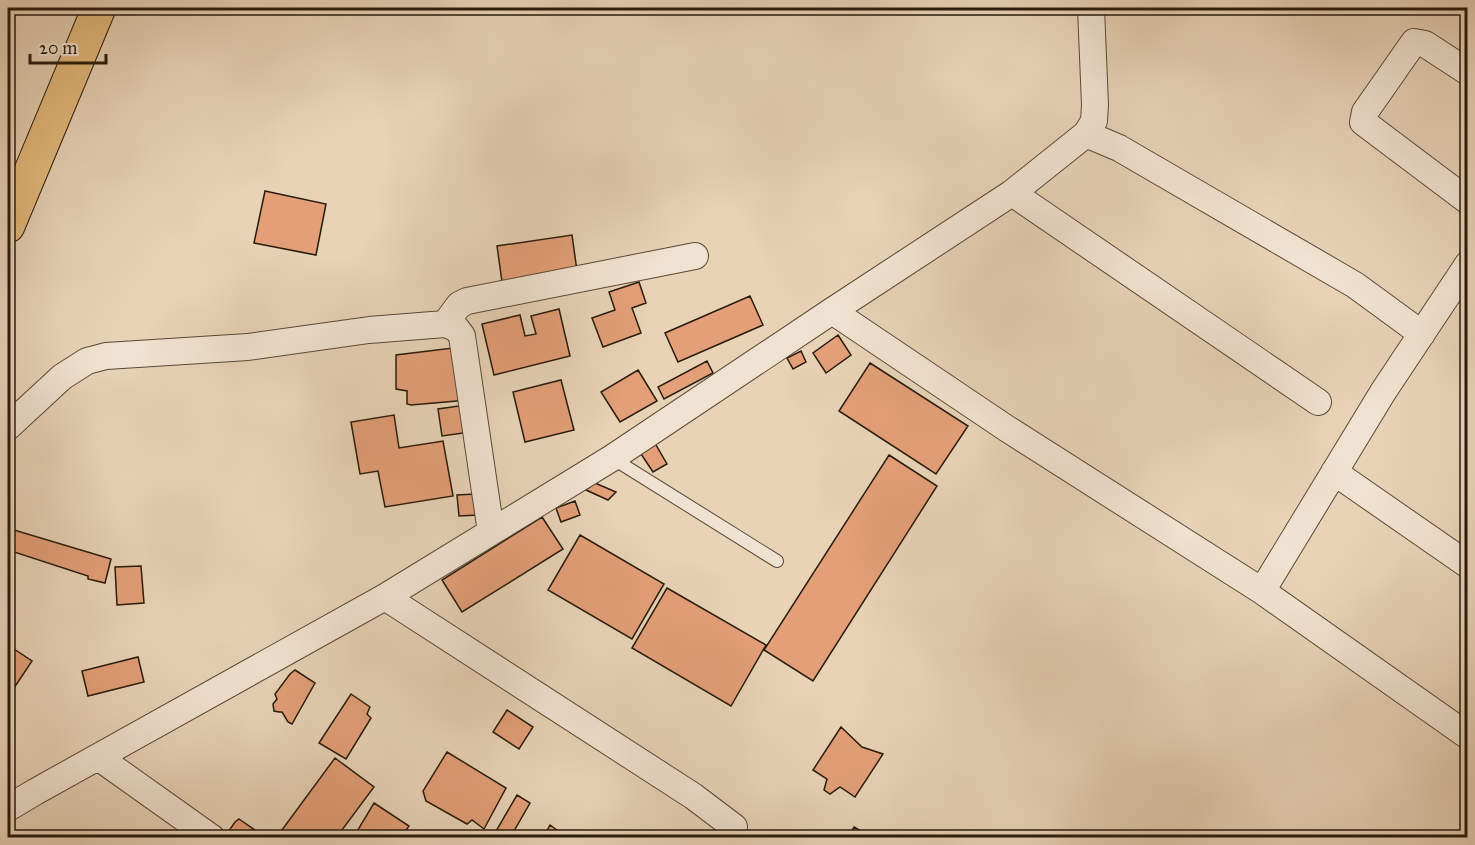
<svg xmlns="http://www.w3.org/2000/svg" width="1475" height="845" font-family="'IM FELL Great Primer',serif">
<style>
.building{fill:#e39f78;stroke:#291b0c;stroke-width:1.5}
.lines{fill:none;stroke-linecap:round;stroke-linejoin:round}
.service-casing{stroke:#594937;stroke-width:14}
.minor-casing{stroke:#594937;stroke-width:28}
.trunk-casing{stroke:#291b0c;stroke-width:35}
.service{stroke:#f0e2d0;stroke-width:12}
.minor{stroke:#f0e2d0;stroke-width:26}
.trunk{stroke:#e4ba7c;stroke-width:33}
</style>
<rect width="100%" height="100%" fill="#e8d3b7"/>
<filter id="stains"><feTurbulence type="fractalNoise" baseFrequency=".00333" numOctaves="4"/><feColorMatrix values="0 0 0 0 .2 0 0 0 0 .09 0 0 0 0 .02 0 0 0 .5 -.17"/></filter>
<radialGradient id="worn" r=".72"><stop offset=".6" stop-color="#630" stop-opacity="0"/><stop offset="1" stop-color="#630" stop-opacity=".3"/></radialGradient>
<!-- building -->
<path class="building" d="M265 191 326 204 316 255 254 243Z
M572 235 578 278 503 289 497 246Z
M639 282 646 303 632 308 641 333 603 347 592 318 615 310 609 292Z
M750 296 763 325 678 362 665 333Z
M559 309 570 356 494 375 482 324 520 315 525 336 536 334 531 316Z
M838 335 851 355 826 373 813 353Z
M461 347 468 400 411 405 407 404V391L396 389V355Z
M801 351 806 362 793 369 787 358Z
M707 361 713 373 664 399 658 387Z
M870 363 968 426 936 474 839 411Z
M638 370 657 401 620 422 601 392Z
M561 380 574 430 525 442 513 392Z
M466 405 470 432 442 436 438 409Z
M394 415 399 448 443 441 453 496 385 507 378 471 360 474 351 422Z
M652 438 667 464 653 472 637 448Z
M889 455 937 486 813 681 764 650Z
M595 483 616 492 608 500 586 490Z
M475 494 478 515 459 516 457 495Z
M575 501 580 515 561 522 556 508Z
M542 517 563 549 462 612 442 580Z
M14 530 111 559 105 583 88 579V576L8 550V546Z
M580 535 664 584 632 639 548 590Z
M141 566 144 603 117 605 115 567Z
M667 588 766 645 731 706 632 648Z
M8 645 32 661 8 697Z
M138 657 144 682 88 696 82 671Z
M295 670 315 683 292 724 288 722 282 712H279L274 711 273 704 277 699 275 694 290 674Z
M351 694 370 707 367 714 371 718 346 759 319 743Z
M507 710 533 727 519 749 493 732Z
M841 727 862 747 883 754 855 797 840 787 830 794 824 790 827 779 813 770Z
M447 752 506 788 484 829 472 820 467 824 426 801 423 791Z
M335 758 374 787 336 838H276Z
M517 795 530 803 510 838H492Z
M374 803 409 826 401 838H353Z
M239 819 265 837 264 838H236L228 832 235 822Z
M550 825 568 838H543Z
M854 827 873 838H848Z"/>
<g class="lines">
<defs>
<path id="service" d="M612 458 777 561"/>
<path id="minor" d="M1468 72 1425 44 1414 42 1365 112 1363 122 1468 201
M1086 134 1119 148 1355 285 1422 334
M1012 193 1318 402
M832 311 1006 428 1262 591 1468 736
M445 324 459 305 467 301 695 256
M8 427 62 377 87 361 106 356 248 347 369 330 445 324 456 328 462 336 491 532
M1334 472 1468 565
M1262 591 1383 392 1468 264
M385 597 693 796 734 827
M98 757 212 838
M8 808 35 792 385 597 612 458 832 311 1012 193 1086 134 1094 121 1095 105 1091 8"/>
<path id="trunk" d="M8 226 99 8"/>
</defs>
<!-- service casing -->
<use href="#service" class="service-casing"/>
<!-- minor casing -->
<use href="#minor" class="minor-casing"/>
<!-- trunk casing -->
<use href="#trunk" class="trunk-casing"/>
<!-- service -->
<use href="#service" class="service"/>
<!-- minor -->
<use href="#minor" class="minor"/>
<!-- trunk -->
<use href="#trunk" class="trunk"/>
</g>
<!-- margin -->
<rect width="1475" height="845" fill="none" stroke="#e8d3b7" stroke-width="30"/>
<rect x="9" y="9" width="1457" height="827" fill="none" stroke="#291b0c" stroke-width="3"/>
<rect x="15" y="15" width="1445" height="815" fill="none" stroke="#291b0c" stroke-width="1.5"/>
<!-- scale -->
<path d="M30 54v9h76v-9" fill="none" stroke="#291b0c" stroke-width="3"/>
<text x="39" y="54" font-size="18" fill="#291b0c" stroke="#f0e2d0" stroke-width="4.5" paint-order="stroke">20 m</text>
<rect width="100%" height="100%" filter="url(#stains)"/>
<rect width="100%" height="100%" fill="url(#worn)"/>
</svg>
